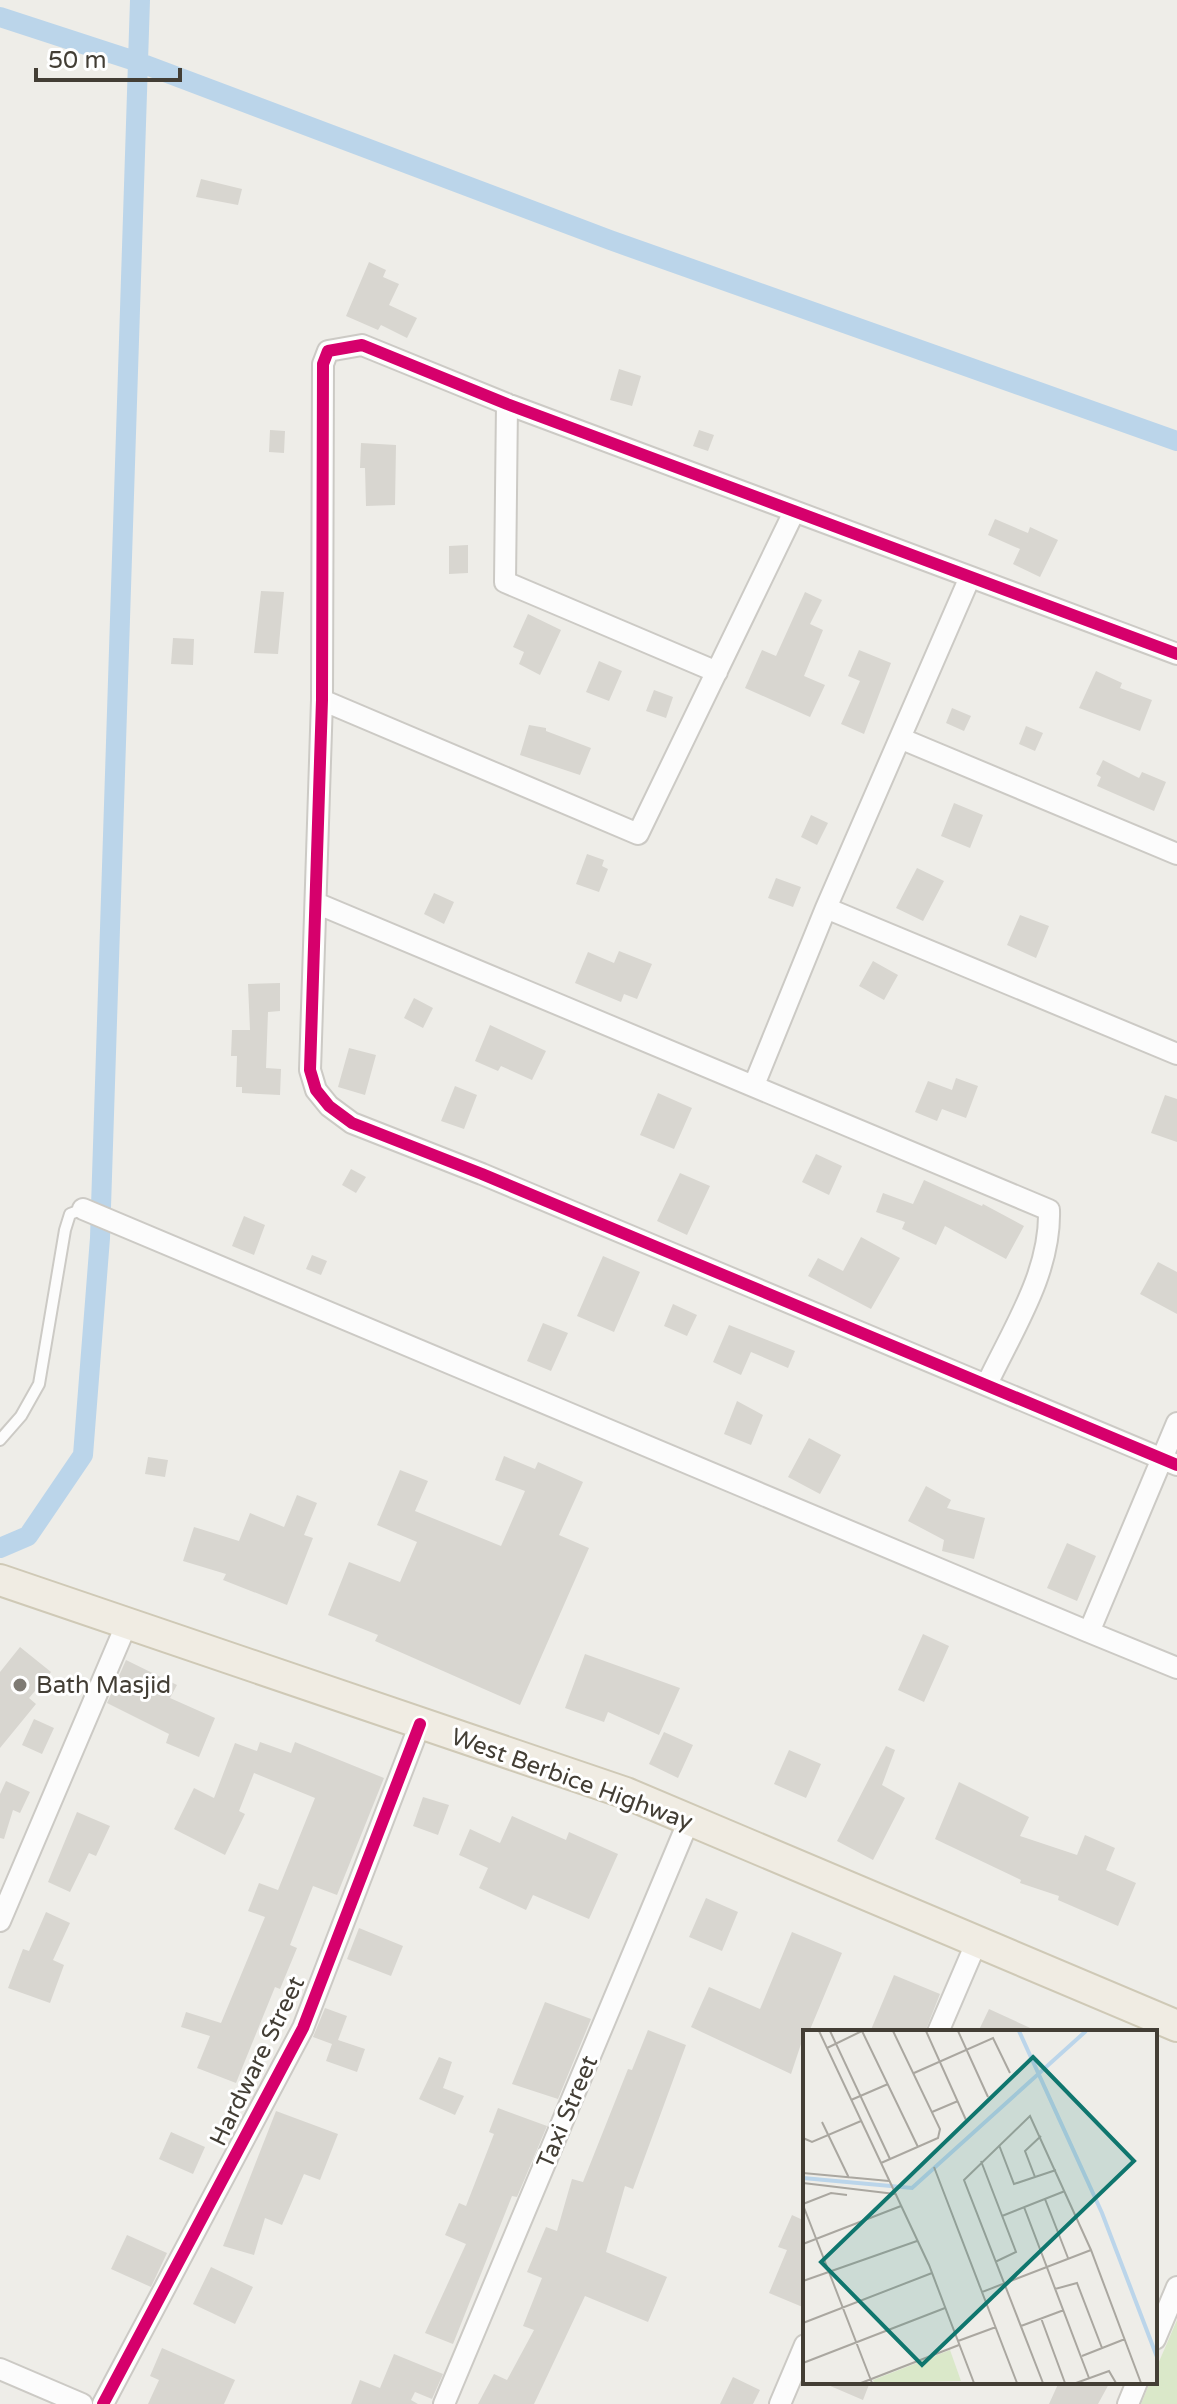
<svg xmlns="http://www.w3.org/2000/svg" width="1177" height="2404" font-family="'Varela Round',sans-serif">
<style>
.green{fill:#dae8c9}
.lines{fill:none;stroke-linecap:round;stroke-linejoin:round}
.canal{stroke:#bbd5ea;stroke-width:20}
.building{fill:#d8d6d0}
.lane-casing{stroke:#cccac5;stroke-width:14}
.street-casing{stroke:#cccac5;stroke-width:24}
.primary-casing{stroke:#cfc9b6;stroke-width:34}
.lane{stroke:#fcfcfc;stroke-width:10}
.street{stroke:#fcfcfc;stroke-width:20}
.primary{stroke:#f0ece3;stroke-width:30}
.cycleway-casing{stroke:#fff;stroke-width:17}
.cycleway{stroke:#d6006c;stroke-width:12}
.poi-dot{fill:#7f7b74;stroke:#fff;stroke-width:3}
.labels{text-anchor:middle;stroke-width:6;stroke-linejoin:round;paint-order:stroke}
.poi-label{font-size:24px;fill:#433e35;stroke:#fff;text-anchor:start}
.street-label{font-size:24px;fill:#433e35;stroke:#fff}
.inset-river{fill:none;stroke:#bbd5ea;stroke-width:4}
.inset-road{fill:none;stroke:#aaa7a0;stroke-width:2}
.view{fill:#0f766e;fill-opacity:0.15;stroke:#0f766e;stroke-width:4}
.inset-edge{fill:none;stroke:#433e35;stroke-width:4}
</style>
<rect width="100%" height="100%" fill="#eeede8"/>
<!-- green -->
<path class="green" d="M1177 2320V2404H1141L1150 2382H1155V2371Z"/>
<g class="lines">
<!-- canal -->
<path class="canal" d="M0 17 138 62 610 240 1177 441
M0 1548 28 1536 83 1455 100 1238 140 0"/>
</g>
<!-- building -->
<path class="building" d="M201 179 242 189 238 205 196 197Z
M369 262 386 270 383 277 399 284 389 305 417 318 407 338 381 325 378 330 346 316Z
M619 369 641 376 632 406 610 400Z
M270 430 285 431 284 453 269 452Z
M699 430 714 435 708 451 693 446Z
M361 443 396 445 395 505 366 506 365 468H360Z
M995 519 1028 533 1030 527 1058 540 1040 577 1013 564 1020 549 988 535Z
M468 545V573L449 574V546Z
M261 591 284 592 278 654 254 653Z
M805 592 822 600 810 624 823 630 804 676 825 685 810 717 745 688 762 650 776 656Z
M528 614 561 630 540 675 519 664 524 652 513 647Z
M173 638 194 639 193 665 171 664Z
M859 650 891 663 864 734 841 724 860 681 848 676Z
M599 661 622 671 609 701 586 692Z
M1096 671 1122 683 1120 688 1152 700 1140 731 1079 708Z
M654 690 673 697 666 718 646 711Z
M952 708 971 716 964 731 946 723Z
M529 725 546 728V731L591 748 580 775 520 755Z
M1026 726 1043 733 1035 751 1019 744Z
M1103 760 1139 778 1142 772 1166 782 1154 811 1097 786 1101 777 1096 774Z
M954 803 983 815 970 848 941 836Z
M811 815 828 823 817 845 801 837Z
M587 854 604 860 602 866 608 869 599 892 576 884Z
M917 868 944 881 923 921 896 908Z
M776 878 801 887 793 907 768 898Z
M434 893 454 902 444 924 424 914Z
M1020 915 1049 926 1036 958 1007 945Z
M619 951 652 964 637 999 624 994 621 1002 575 983 588 952 614 963Z
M873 961 898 975 884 1000 859 986Z
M280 983V1011L268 1012 266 1068 281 1069 280 1095 242 1093V1087H236L237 1056H231L232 1030H250L248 984Z
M414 998 433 1008 423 1028 404 1018Z
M490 1025 546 1051 532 1080 501 1066 498 1071 475 1061Z
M349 1048 376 1055 365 1095 338 1087Z
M956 1078 978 1086 966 1118 942 1109 937 1121 915 1112 928 1081 952 1090Z
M455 1086 477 1095 464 1129 441 1121Z
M658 1093 692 1108 674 1149 640 1135Z
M1165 1095 1177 1099V1142L1151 1133Z
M816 1154 842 1166 829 1195 802 1182Z
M351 1169 366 1177 356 1193 342 1185Z
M680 1173 710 1186 687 1235 657 1221Z
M924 1180 982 1206 983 1204 1024 1226 1006 1259 945 1226 936 1245 902 1229 905 1222 876 1212 883 1193 913 1204Z
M244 1216 265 1225 254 1255 232 1246Z
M861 1237 900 1258 871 1309 808 1276 818 1258 843 1271Z
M312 1255 327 1261 321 1275 306 1269Z
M603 1256 640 1272 614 1332 577 1316Z
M1158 1262 1177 1272V1314L1140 1294Z
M673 1304 697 1315 687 1336 664 1326Z
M543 1323 568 1333 551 1371 527 1361Z
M729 1325 795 1351 788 1368 751 1352 741 1375 713 1362Z
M737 1401 763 1415 751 1445 724 1434Z
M809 1438 841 1455 820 1494 788 1477Z
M504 1456 535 1469 538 1462 583 1482 559 1535 589 1548 520 1705 375 1641 378 1635 328 1615 349 1562 400 1582 417 1542 377 1525 400 1470 428 1481 415 1511 501 1546 525 1491 495 1480Z
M148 1457 168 1460 165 1477 145 1474Z
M926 1486 951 1500 947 1508 985 1518 974 1559 942 1551 944 1540 908 1521Z
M297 1495 317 1503 304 1535 313 1538 287 1605 223 1580 226 1574 183 1561 194 1527 239 1541 250 1513 284 1527Z
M1067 1543 1096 1556 1077 1601 1047 1588Z
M923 1634 949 1646 924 1702 898 1690Z
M20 1647 51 1672 29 1698 36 1704 0 1748V1672Z
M585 1654 680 1688 659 1735 608 1712 604 1722 565 1708Z
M126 1660 177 1685 170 1698 215 1718 199 1757 166 1743 169 1734 107 1703Z
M34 1719 54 1728 42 1754 22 1745Z
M664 1732 693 1745 678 1778 649 1764Z
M260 1742 291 1753 295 1742 384 1778 337 1895 313 1886 290 1945 297 1948 280 1989 275 1987 236 2083 197 2068 210 2036 181 2027 186 2012 221 2023 265 1917 248 1911 259 1883 278 1890 315 1798 254 1773 239 1811 245 1814 225 1855 174 1829 194 1788 214 1798 235 1743 257 1751Z
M886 1746 895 1750 882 1785 905 1798 873 1860 837 1841Z
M789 1750 821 1764 806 1798 774 1784Z
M6 1781 30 1792 20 1813 13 1810 4 1839 0 1838V1794Z
M959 1782 1029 1817 1020 1836 1077 1855 1085 1835 1115 1848 1106 1870 1136 1883 1118 1926 1058 1900 1059 1896 1020 1883 1021 1880 935 1839Z
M423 1797 449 1805 438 1835 413 1826Z
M77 1812 110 1826 96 1856 89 1853 70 1892 48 1882Z
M512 1816 566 1840 569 1832 618 1854 589 1919 533 1895 526 1910 479 1888 488 1868 459 1855 470 1829 500 1843Z
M706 1898 738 1912 722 1951 689 1937Z
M46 1912 70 1923 53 1960 64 1965 50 2003 8 1988 23 1949 29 1951Z
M359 1928 403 1946 391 1976 347 1959Z
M792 1932 842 1953 809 2032H805L791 2074 691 2027 709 1987 760 2009Z
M894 1975 940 1994 925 2032H870Z
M545 2002 591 2019 558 2099 512 2084Z
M325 2008 347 2016 338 2040 365 2049 357 2072 326 2061 332 2044 313 2037Z
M989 2009 1039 2032H978Z
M648 2030 686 2045 633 2189 625 2186 606 2252 667 2277 648 2322 585 2296 534 2404H478L494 2374 507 2380 534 2330 523 2326 542 2278 527 2272 546 2227 557 2231 572 2179 583 2182 628 2069 632 2070Z
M439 2057 452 2062 443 2088 464 2096 455 2115 419 2099Z
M498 2108 547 2126 517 2197 512 2196 453 2344 425 2333 466 2244 445 2235 459 2203 466 2206 494 2134 489 2132Z
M276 2111 338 2134 320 2180 304 2174 282 2225 265 2218 254 2255 223 2246Z
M171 2132 205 2147 193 2174 159 2159Z
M792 2215 805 2221V2308L769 2293 787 2250 778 2247Z
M127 2235 167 2253 151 2287 111 2269Z
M211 2267 253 2287 235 2324 193 2304Z
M162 2348 235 2380 224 2404H148L159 2380 150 2376Z
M394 2354 443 2374 432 2399 415 2392 411 2400 418 2404H351L360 2380 380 2388Z
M733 2377 760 2390 753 2404H720Z
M821 2382H870L863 2400Z
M1059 2382H1110L1098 2404H1049Z"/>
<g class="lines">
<defs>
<path id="lane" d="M0 1440 21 1416 39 1384 65 1230 70 1214 83 1209"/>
<path id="street" d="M507 404 505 582 717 672
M1177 654 507 404 362 345 328 351 323 364 322 700 310 1070 316 1090 329 1106 352 1123 482 1174 1177 1465
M322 700 638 834 794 512
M902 739 1177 854
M316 903 1049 1210C1051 1272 1013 1329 987 1384
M826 908 1177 1054
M754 1085 826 908 970 577
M83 1209 1089 1632
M1177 1423 1089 1632 1177 1668
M0 1921 127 1623
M938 2032 977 1941
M1155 2339 1177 2287
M0 2369 82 2404
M103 2404 303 2028 420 1724
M444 2404 689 1820
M780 2404 805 2345
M1128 2404 1137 2382"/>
<path id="primary" d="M0 1580 626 1793 1177 2026"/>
</defs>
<!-- lane casing -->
<use href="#lane" class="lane-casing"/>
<!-- street casing -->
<use href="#street" class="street-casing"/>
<!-- primary casing -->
<use href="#primary" class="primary-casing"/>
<!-- lane -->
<use href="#lane" class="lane"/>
<!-- street -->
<use href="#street" class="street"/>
<!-- primary -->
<use href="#primary" class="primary"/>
<defs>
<path id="cycleway" d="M1177 654 507 404 362 345 328 351 323 364 322 700 310 1070 316 1090 329 1106 352 1123 482 1174 1177 1465
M103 2404 303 2028 420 1724"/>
</defs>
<!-- cycleway casing -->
<use href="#cycleway" class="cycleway-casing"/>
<!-- cycleway -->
<use href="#cycleway" class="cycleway"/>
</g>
<!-- markers -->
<circle class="poi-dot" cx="20" cy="1685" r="8"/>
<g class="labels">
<!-- poi labels -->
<g class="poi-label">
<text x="36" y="1693">Bath Masjid</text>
</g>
<!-- street labels -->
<g class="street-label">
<text transform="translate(572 1779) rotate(20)" y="8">West Berbice Highway</text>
<text transform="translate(257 2061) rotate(-64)" y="8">Hardware Street</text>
<text transform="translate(567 2112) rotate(-67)" y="8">Taxi Street</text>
</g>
</g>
<!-- overview -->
<g transform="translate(803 2030)">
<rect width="354" height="354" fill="#eeede8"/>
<path d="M147 320 158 351 71 353 70 350Z" fill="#dae8c9"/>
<path class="inset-river" d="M216 1 299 183 354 327M0 148 109 158 283 1"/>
<path class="inset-road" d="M16 1 126 235 171 353M27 1 87 129M59 1 115 117M123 1 163 90M155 1 185 67M24 18 59 1M111 43 190 8 207 43M48 70 85 54M129 82 155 71M19 92 46 148M0 108 9 112 58 91M196 115 211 154 253 140M178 131 213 222 192 232M78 133 135 108 137 99 90 1M131 137 179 262M0 143 86 151M232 147 222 121 238 106M0 153 92 164M242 169 265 228M0 174 28 163 44 165M0 175 69 353M221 177 286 348M199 186 262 161M0 214 98 176M0 251 114 211M252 259 274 253 299 318M238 288 262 353M0 293 129 243M218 296 261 280M155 311 193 297M279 326 322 309M0 333 142 278M58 353 156 315M214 353 179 262 288 220M240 353 161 150 227 86 288 220 338 353M273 353 306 341 313 353"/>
<path class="view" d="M230 27 331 131 119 335 18 232Z"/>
<rect width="354" height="354" class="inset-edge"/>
</g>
<!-- scale -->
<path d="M36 68v12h144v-12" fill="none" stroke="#433e35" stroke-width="4"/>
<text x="48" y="68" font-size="24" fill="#433e35" stroke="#ffffff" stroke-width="6" paint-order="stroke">50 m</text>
</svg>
